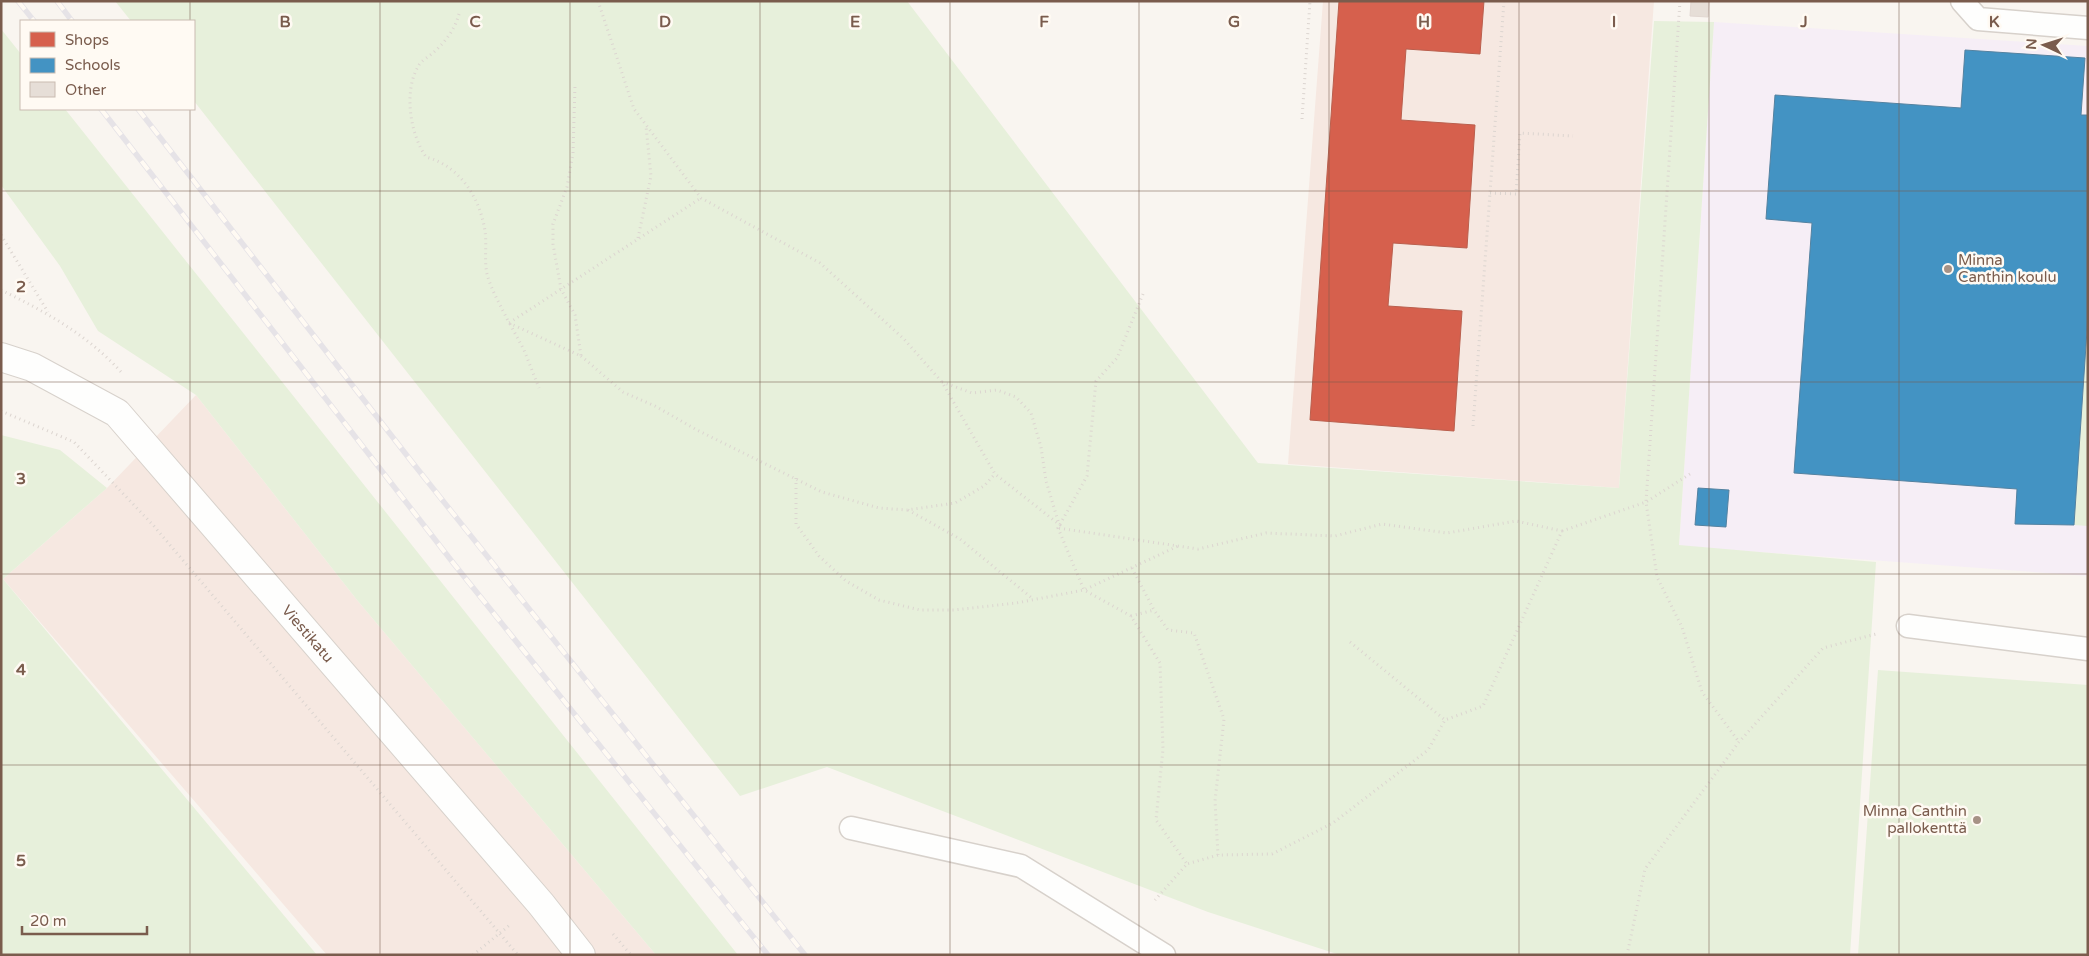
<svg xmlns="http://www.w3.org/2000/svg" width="2089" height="956" font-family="'Varela Round',sans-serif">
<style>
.commercial{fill:#f6e8e1}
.education{fill:#f6eef6}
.green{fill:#e7f0db}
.shops{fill:#d6604d;stroke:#ba5f4d}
.schools{fill:#4393c3;stroke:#5482a0}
.building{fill:#e6ded7;stroke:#e2d8d2}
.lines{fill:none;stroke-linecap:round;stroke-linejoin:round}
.service-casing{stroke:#d7d1cb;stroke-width:25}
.minor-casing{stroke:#d7d1cb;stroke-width:30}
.path{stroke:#dcd5d0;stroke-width:3;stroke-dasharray:1 4;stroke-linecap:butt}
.service{stroke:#fefefd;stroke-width:22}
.minor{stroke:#fefefd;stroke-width:28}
.rail-casing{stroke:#e6e3e7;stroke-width:5.5}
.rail{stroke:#fffaf3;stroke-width:4;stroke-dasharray:11;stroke-linecap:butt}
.grid{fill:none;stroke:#7a5c4d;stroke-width:1;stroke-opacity:0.55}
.poi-dot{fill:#a69286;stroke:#fffaf3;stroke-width:2}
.labels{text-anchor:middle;stroke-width:5;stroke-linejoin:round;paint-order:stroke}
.poi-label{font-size:15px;fill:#7a5c4d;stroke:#fffaf3;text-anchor:start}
.street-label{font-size:15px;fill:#7a5c4d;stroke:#fffaf3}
.grid-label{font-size:16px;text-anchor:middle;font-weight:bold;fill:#7a5c4d;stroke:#fffaf3;stroke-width:5;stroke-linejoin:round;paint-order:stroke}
</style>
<rect width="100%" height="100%" fill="#f9f5f0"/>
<!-- commercial -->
<path class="commercial" d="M1323 1H1654L1619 488 1288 464Z
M196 395 357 600 656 955H327L3 579 107 488Z"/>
<!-- education -->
<path class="education" d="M1714 22 2088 46V576L1679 546Z"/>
<!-- green -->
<path class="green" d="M115 1H907L1258 463 1619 488 1654 21 1714 22 1679 545 1876 562 1850 955H1340L1208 912 827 767 740 796 194 101V21H131Z
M1 29 21 54V109H65L738 955H656L357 600 196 395 98 331 60 266 1 185Z
M2088 315V526L2074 525Z
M1 435 60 450 107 488 3 579 317 955H1Z
M1878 670 2088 685V955H1858Z"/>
<!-- shops -->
<path class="shops" d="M1339 1H1484L1480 54 1406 49 1401 120 1475 125 1467 248 1393 243 1388 306 1462 311 1454 431 1310 420Z"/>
<!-- schools -->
<path class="schools" d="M1965 50 2085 58 2081 115H2088V315L2074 525 2015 524 2017 489 1794 473 1812 223 1766 219 1775 95 1961 108Z
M1698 488 1729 490 1726 527 1695 525Z"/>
<!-- building -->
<path class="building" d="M1691 1H1709L1708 17 1690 16Z"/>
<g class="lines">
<defs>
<path id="service" d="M1962 1 1978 19 2088 28
M1908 626 2088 649
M851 828 1021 866 1164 955"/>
<g id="minor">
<path id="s1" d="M1 357 32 367 117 413 541 904 581 955"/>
</g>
</defs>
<!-- service casing -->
<use href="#service" class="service-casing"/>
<!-- minor casing -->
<use href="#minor" class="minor-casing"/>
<!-- path -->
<path class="path" d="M598 1 634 109 701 198 820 263 904 339 942 382 995 474 1060 525 1058 528 1198 549 1266 533 1335 536 1382 524 1447 533 1516 521 1562 531 1483 706 1445 720 1428 750 1333 823 1272 854 1218 855 1187 864
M1166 1V4
M1680 1 1646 502 1657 577 1682 627 1702 692 1739 742
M459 14C455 29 446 41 434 52 430 56 422 60 419 65 403 90 410 134 426 157 460 166 480 198 485 231 487 245 484 260 487 274 491 290 502 308 509 323L701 198
M1302 119 1310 1
M1490 193 1516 194 1520 133 1573 136
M1 235 48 312
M638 238 651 176 646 126
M1 290C46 312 88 335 122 373
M1143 294 1117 358 1096 381 1087 476 1058 528 1084 590 1131 616 1160 663 1163 749 1156 820 1187 864 1155 900
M509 323 581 356 575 315 561 289 553 244V224L567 187 573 153 575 85
M510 324 524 350 539 388
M581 356 623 392 655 406 697 430 822 492 879 508 907 510 955 503 984 486 995 474
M942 382 972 393 997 390 1016 397 1031 413 1041 447 1046 481 1059 524
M1 411 74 442 153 525 518 955
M1473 426 1504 1
M796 478V524L819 556 846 581 879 600 920 610H954L1016 603 1084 590 1178 546
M908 510 960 539 1033 599
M1562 531 1646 502 1693 472
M1132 568 1154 610 1168 630 1194 633 1224 719 1215 801 1218 855
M1131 616 1154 610
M1350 642 1445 720
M613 934 631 955
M473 955 511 924
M1627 955 1645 869 1739 742 1823 648 1876 634"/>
<!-- service -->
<use href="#service" class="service"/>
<!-- minor -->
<use href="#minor" class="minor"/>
<defs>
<path id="rail" d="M18 1 34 21
M57 1 72 21
M101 109 454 564 768 955
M138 109 412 462 805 955"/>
</defs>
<!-- rail casing -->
<use href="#rail" class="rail-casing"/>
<!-- rail -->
<use href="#rail" class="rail"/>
</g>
<!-- grid -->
<path class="grid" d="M190 1V21M380 1V955M570 1V955M760 1V955M950 1V955M1139 1V955M1329 1V955M1519 1V955M1709 1V955M1899 1V955M190 109V955M1 191H2088M1 382H2088M1 574H2088M1 765H2088"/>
<!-- markers -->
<g class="poi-dot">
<circle cx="1948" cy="269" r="5"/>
<circle cx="1977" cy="820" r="5"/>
</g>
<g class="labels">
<!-- poi labels -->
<g class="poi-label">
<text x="1958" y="265">Minna<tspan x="1958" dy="17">Canthin koulu</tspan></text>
<text x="1967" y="816" text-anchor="end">Minna Canthin<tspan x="1967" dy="17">pallokenttä</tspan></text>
</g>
<!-- street labels -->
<g class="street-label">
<text dy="5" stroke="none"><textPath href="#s1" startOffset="421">Viestikatu</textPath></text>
</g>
</g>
<g class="grid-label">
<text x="285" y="27">B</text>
<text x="475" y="27">C</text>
<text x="665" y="27">D</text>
<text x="855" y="27">E</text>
<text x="1044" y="27">F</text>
<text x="1234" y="27">G</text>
<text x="1424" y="27">H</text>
<text x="1614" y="27">I</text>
<text x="1804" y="27">J</text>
<text x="1994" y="27">K</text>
<text x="21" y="292">2</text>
<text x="21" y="484">3</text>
<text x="21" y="675">4</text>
<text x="21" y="866">5</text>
</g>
<!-- border -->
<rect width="2089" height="956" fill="none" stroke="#7a5c4d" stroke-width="5"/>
<!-- legend -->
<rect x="20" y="20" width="175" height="90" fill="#fffaf3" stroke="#cabbb1"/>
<rect x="30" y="32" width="25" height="15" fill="#d6604d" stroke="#cabbb1"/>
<text x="65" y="45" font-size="15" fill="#7a5c4d">Shops</text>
<rect x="30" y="58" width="25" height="15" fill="#4393c3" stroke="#cabbb1"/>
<text x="65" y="70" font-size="15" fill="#7a5c4d">Schools</text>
<rect x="30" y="82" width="25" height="15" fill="#e6ded7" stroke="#cabbb1"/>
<text x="65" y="95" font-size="15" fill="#7a5c4d">Other</text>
<!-- north arrow -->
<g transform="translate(2044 45) rotate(274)" stroke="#fffaf3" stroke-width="4" paint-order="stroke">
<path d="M0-4L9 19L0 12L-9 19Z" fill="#7a5c4d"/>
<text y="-8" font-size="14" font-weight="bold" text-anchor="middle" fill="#7a5c4d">N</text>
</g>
<!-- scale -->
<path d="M22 926v8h125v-8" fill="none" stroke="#7a5c4d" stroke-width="2.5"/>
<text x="30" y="926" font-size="15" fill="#7a5c4d" stroke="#fffaf3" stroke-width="4" paint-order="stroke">20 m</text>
</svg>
